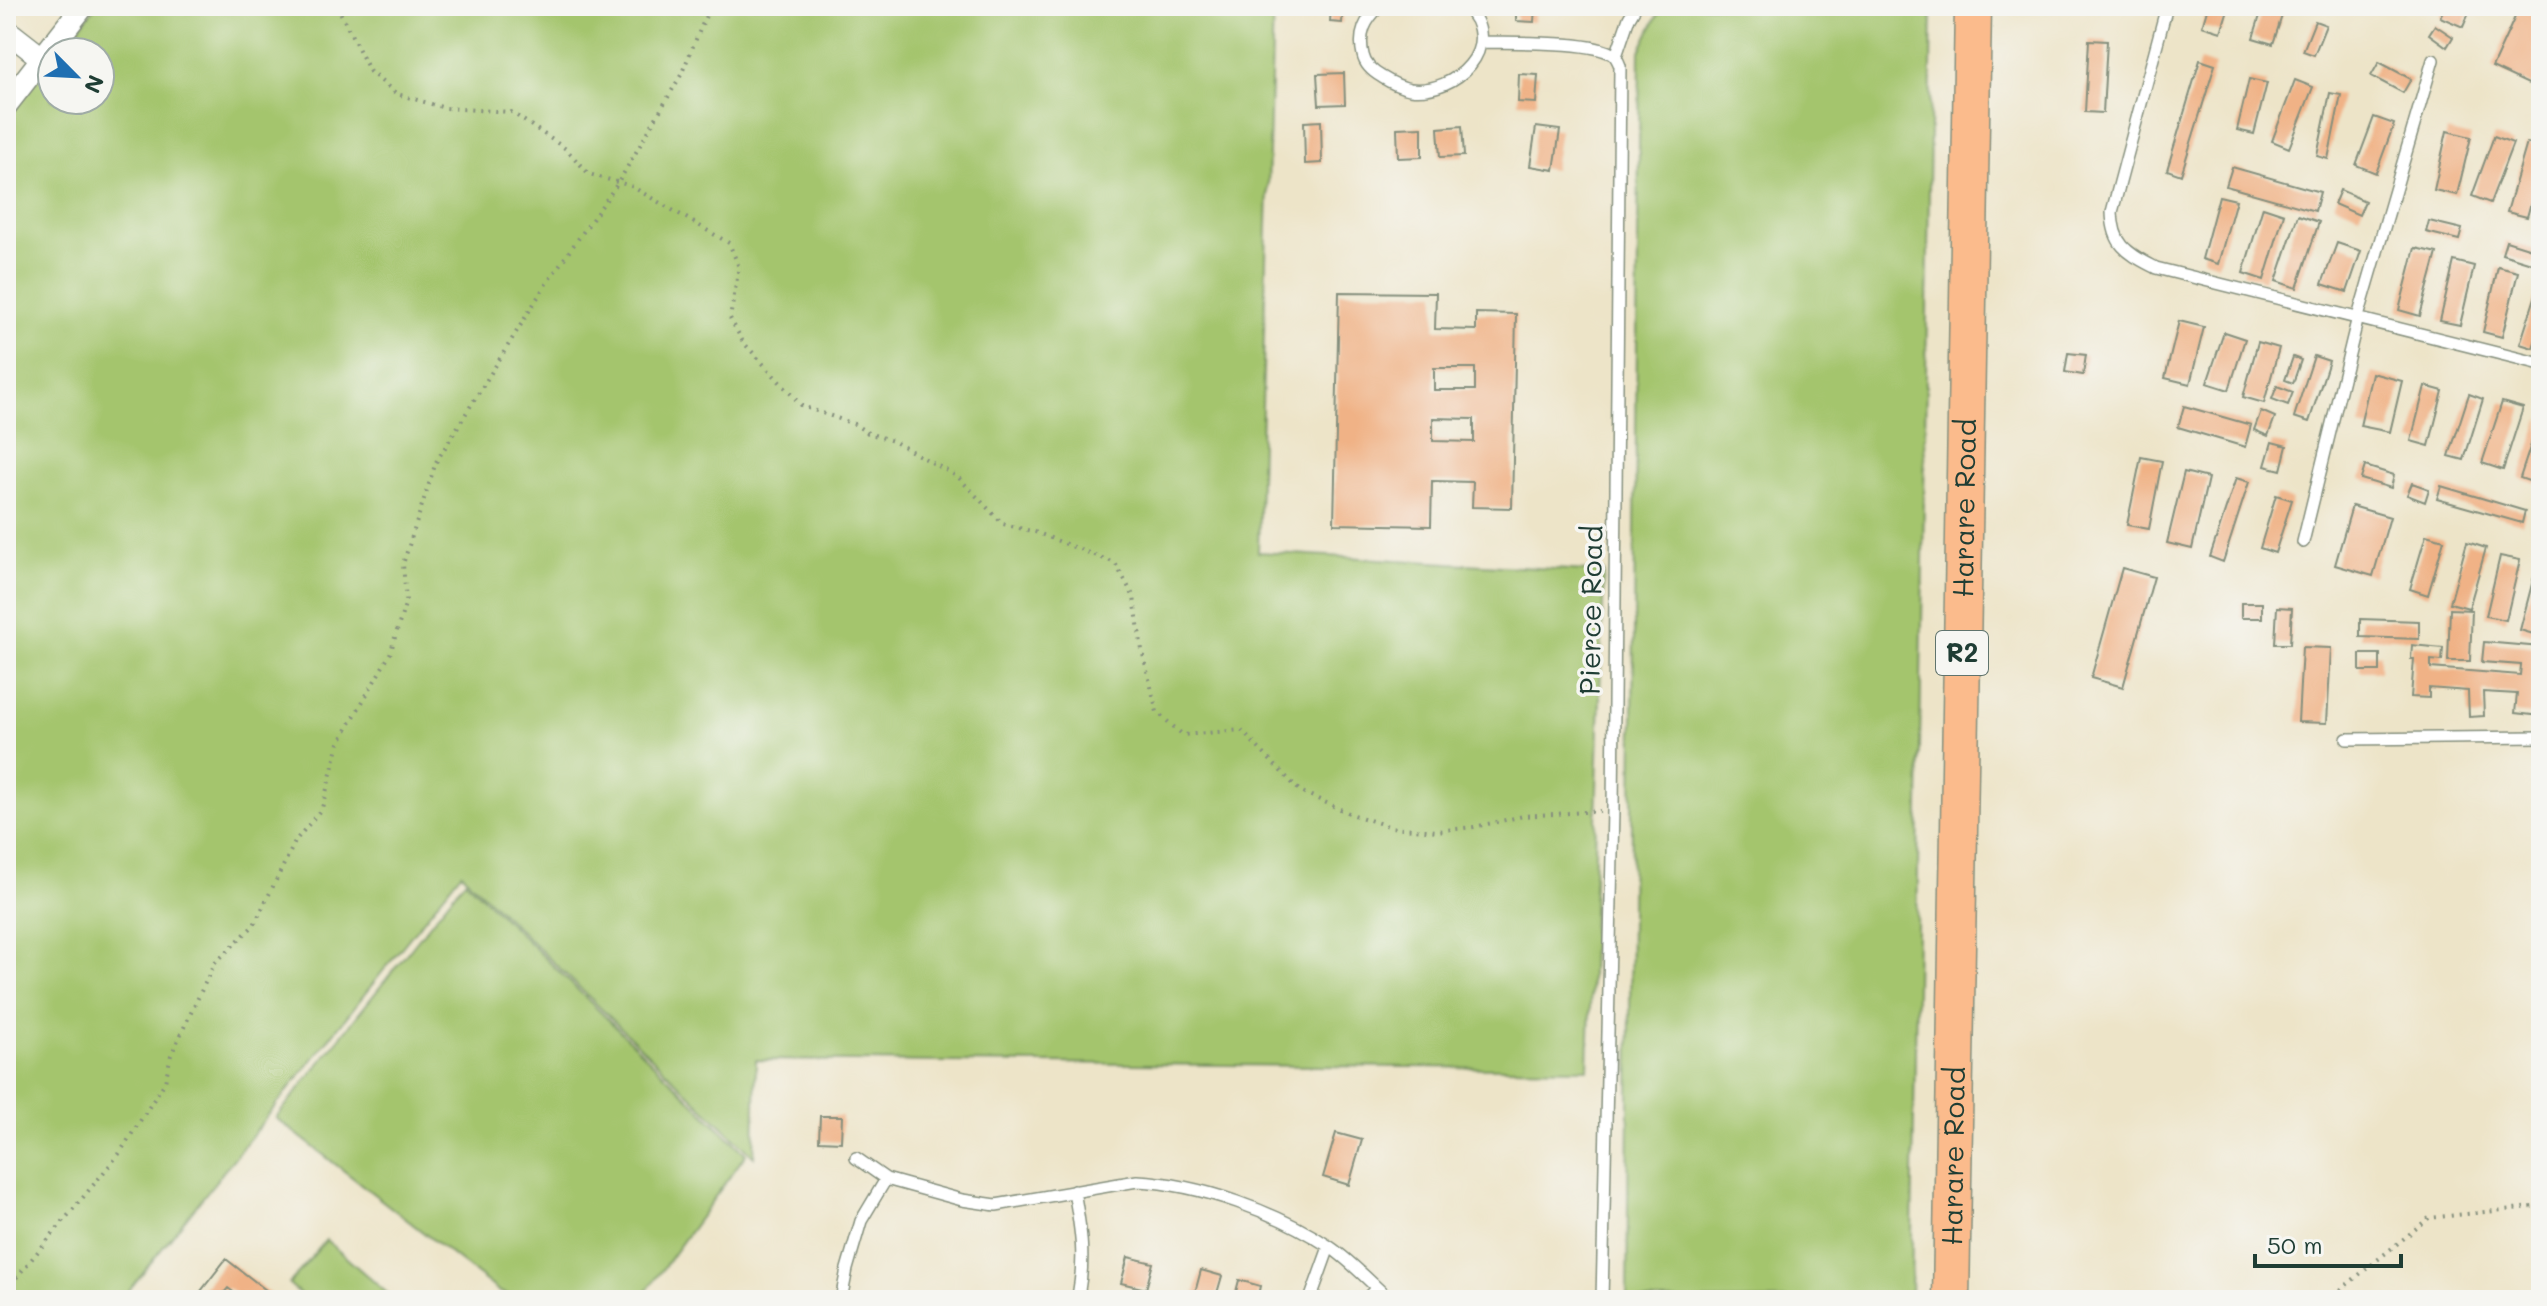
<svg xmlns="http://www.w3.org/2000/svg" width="2547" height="1306" font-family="Mali,sans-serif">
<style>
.green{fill:#a4c56d;stroke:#628150;stroke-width:2}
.building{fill:#f0b286;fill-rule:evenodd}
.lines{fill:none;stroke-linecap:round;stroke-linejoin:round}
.service-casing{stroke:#86907e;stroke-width:14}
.minor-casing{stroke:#86907e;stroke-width:25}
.trunk-casing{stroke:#86907e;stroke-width:39}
.path{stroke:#86907e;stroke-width:4;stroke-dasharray:2 6;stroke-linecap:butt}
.service{stroke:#fff;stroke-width:11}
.minor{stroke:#fff;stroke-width:22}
.trunk{stroke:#fbbb8c;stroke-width:36}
.labels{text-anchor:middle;stroke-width:7;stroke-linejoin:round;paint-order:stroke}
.shield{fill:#f6f6f2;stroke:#60746d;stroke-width:2}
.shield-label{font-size:26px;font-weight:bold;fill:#1f3d34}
.street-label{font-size:28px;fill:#1f3d34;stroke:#f6f6f2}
</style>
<rect width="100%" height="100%" fill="#f6f6f2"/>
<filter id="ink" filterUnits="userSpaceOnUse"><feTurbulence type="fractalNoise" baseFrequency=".0125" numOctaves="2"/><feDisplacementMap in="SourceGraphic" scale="16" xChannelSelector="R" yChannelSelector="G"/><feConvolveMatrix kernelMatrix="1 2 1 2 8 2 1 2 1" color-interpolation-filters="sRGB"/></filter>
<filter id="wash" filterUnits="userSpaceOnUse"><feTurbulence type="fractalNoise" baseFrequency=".006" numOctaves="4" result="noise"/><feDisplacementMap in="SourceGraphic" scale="32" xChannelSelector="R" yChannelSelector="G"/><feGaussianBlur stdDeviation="1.8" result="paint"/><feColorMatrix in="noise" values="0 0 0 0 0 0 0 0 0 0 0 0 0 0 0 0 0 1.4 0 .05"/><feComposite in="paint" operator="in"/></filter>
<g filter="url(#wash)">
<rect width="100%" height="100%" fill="#ede4c8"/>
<!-- green -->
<path class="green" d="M96 6H1273L1258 552 1604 572 1588 1069 756 1060 754 1157 461 873 121 1300H6V119L52 61V100H100V52H59Z
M1662 6H1932L1911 1300H1627L1640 51Z
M465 880 746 1154 640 1300H524L500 1292 276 1118Z
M326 1240 395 1300H307L289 1284Z"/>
<g id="blocks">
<!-- building -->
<path class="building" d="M1331 6H1343L1342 23 1330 22Z
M1516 6H1535L1534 22 1516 21Z
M2208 6H2229L2221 32 2202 26Z
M2263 6H2285L2273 44 2253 38Z
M2445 6H2472L2463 27 2440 17Z
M2520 6H2541V90L2492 67Z
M2315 21 2326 25 2314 55 2303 51Z
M2435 25 2453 37 2447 47 2429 34Z
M2089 40 2107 41 2103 113 2085 112Z
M2200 60 2215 65 2181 175 2167 170Z
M2379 62 2411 79 2403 93 2371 76Z
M1344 73 1345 104 1319 105 1317 74Z
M1519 74 1538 75 1536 103 1518 102Z
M2249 79 2267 83 2254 134 2237 130Z
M2295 80 2313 87 2289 148 2272 141Z
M2330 93 2341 95 2328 159 2317 156Z
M2374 117 2394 124 2376 173 2356 165Z
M1321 121 1322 163 1305 164 1304 122Z
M1462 126 1464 156 1440 157 1438 128Z
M1422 127V157L1398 158 1397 128Z
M1536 127 1560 130 1554 170 1530 166Z
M2447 131 2471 137 2457 195 2434 190Z
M2494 136 2513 143 2490 203 2472 196Z
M2527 143 2541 147V166L2527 217 2507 212Z
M2232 167 2320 192 2315 211 2226 186Z
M2340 190 2365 201 2359 215 2334 204Z
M2219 196 2236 200 2218 264 2202 259Z
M2263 207 2284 214 2264 280 2243 273Z
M2298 215 2319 222 2297 288 2276 281Z
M2429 221 2462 229 2459 240 2426 232Z
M2506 241 2541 252V266L2502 254Z
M2337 243 2361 251 2347 292 2322 284Z
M2415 248 2437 253 2420 316 2399 310Z
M2454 261 2474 266 2460 325 2440 321Z
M2498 267 2518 272 2502 337 2483 332Z
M2540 282 2541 325 2533 348 2520 344Z
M1339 292 1436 293 1435 329 1476 330V313L1516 314 1512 508 1472 507 1473 482 1432 481 1431 526 1334 524ZM1434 368H1475V390H1434ZM1433 418 1474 419V442L1433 441Z
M2179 321 2204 327 2190 384 2165 378Z
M2224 332 2245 339 2229 390 2207 383Z
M2258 342 2279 348 2264 403 2243 397Z
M2068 353 2086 355 2083 375 2065 372Z
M2314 356 2329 361 2309 422 2294 417Z
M2293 357 2301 360 2293 383 2285 380Z
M2372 373 2402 381 2390 432 2360 426Z
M2277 386 2293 392 2288 405 2272 399Z
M2425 386 2443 391 2429 446 2411 441Z
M2469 394 2483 399 2464 460 2449 456Z
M2502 402 2523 408 2503 470 2482 463Z
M2184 406 2251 425 2245 447 2178 427Z
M2261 411 2275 417 2268 436 2254 430Z
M2540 417 2541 472 2537 484 2520 478Z
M2272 442 2287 446 2281 470 2265 466Z
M2141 457 2162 461 2149 529 2127 525Z
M2365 466 2394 475 2391 488 2361 479Z
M2184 472 2208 478 2192 549 2167 543Z
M2236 478 2249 482 2223 562 2210 557Z
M2412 483 2429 489 2425 502 2407 495Z
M2441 486 2525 511 2522 523 2437 499Z
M2276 495 2292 500 2275 553 2260 548Z
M2352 506 2390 517 2373 576 2335 565Z
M2426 535 2444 540 2428 595 2410 589Z
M2467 542 2486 548 2469 608 2450 603Z
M2500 556 2520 560 2506 620 2486 616Z
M2537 565 2541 566 2540 636 2520 630Z
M2122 568 2154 577 2123 687 2091 678Z
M2241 603H2262V618H2241Z
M2277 607 2292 608 2290 644H2275Z
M2450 609 2472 610 2470 661H2448Z
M2360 619 2419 621V639L2360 637Z
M2484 642 2541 647V716L2515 713 2517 694 2483 692 2484 716 2469 717 2468 691 2429 688V698L2411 697 2414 659H2411L2412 645 2443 648 2442 661 2431 660V668L2520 675 2521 665 2482 662Z
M2302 647 2331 648 2327 723 2298 722Z
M2360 654H2380V671H2360Z
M820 1116H842L841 1142 819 1141Z
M1336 1133 1362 1140 1349 1185 1323 1177Z
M1128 1257 1153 1263 1146 1289 1121 1283Z
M226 1259 271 1294 266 1300H244L228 1288 218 1300H194Z
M1201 1270 1222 1276 1215 1300H1193Z
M1239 1280 1260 1286 1257 1300H1234Z"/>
</g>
</g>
<g filter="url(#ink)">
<use href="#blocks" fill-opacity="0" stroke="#86907e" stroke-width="2"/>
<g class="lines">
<defs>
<path id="service" d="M1380 6C1365 20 1358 34 1363 55 1365 65 1373 72 1382 77 1390 82 1400 87 1410 89 1455 95 1507 46 1465 6
M2167 6 2112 212C2113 247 2128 253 2156 268L2541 364
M1483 42C1510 43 1593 40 1614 55 1617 58 1618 61 1620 66L1613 810 1602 1300
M1616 56 1629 18 1636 6
M2303 542 2358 317 2433 60
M2347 739 2541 737
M856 1158 886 1179 962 1200 996 1205 1137 1181C1200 1184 1277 1212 1330 1247 1352 1262 1370 1282 1390 1300
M1074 1191C1081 1230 1086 1261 1077 1300
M841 1300 847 1269 861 1221 886 1179
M1310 1300 1329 1247
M1365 1300 1377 1288"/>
<path id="minor" d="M6 30 42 58
M6 105 83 6"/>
<g id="trunk">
<path id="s1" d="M1951 1300 1973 6"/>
</g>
</defs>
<!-- service casing -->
<use href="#service" class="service-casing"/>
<!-- minor casing -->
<use href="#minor" class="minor-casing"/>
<!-- trunk casing -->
<use href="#trunk" class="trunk-casing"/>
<!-- path -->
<path class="path" d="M337 6 370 72 397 94 445 108 511 112 566 149 589 174 631 186 729 243 739 267 730 318 743 342 802 406 854 424 868 433 893 441 958 477 1003 524 1035 532 1115 563 1134 597 1142 650 1157 712 1183 735 1241 730 1300 791 1351 814 1391 827 1437 831 1474 827 1523 816 1600 811
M6 1290 119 1154 165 1082 171 1055 214 964 254 925 296 840 322 808 339 743 390 654 406 601 403 564 436 462 546 284 618 183 681 75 710 6
M2328 1300 2429 1218 2541 1206"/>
<!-- service -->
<use href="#service" class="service"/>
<!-- minor -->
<use href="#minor" class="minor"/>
<!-- trunk -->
<use href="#trunk" class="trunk"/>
</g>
</g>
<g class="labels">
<!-- shield labels -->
<rect class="shield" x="1936" y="631" width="52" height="44" rx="6"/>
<g class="shield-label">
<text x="1962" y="662">R2</text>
</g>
<!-- street labels -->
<g class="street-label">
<text dy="10" stroke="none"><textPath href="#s1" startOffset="792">Harare Road</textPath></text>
<text transform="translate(1591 610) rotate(-89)" y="10">Pierce Road</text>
<text dy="10" stroke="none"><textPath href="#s1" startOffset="144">Harare Road</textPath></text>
</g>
</g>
<!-- margin -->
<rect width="2547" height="1306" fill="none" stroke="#f6f6f2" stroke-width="32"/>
<!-- north arrow -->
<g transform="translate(76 76) rotate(114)"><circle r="38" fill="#f6f6f2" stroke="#a0aca6" stroke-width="2"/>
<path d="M0-6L14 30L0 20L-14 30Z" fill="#1f6fb2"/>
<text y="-12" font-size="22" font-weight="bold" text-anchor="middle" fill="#1f3d34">N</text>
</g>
<!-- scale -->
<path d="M2255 1254v12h146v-12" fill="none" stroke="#1f3d34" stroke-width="4"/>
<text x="2267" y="1254" font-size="24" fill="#1f3d34" stroke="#f6f6f2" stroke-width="6" paint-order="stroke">50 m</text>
</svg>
